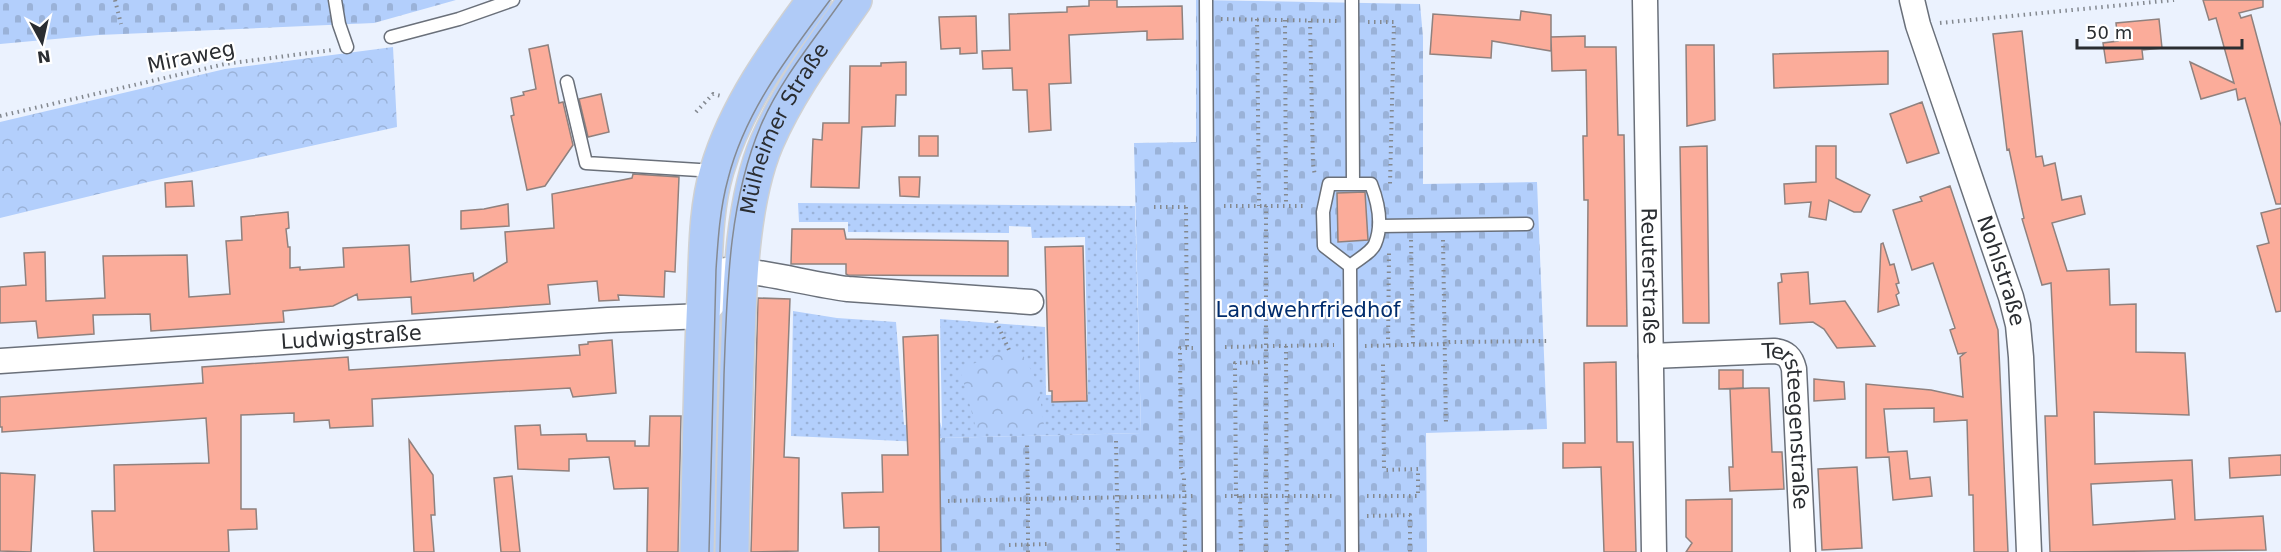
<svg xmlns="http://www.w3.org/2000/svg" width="2281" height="552" font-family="'DejaVu Sans',sans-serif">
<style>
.grass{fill:url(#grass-dots)}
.forest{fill:url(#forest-crowns)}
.cemetery{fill:url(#cemetery-stones)}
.building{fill:#fbac9a;stroke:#8f817e;stroke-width:1.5;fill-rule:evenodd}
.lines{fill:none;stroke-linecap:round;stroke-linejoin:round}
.lane-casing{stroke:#6a707a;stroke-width:15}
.street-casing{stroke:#6a707a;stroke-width:27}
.primary-casing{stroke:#d0d1d2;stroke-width:36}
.path{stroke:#848990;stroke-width:4;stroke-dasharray:1.5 4.5;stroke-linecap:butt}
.lane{stroke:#fff;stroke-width:12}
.street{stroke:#fff;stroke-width:24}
.primary{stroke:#b0cbf7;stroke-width:33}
.tram{stroke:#858a92;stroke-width:1.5}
.labels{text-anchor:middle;stroke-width:4.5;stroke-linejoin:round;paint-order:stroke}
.street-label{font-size:21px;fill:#2a2d31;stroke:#fff}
.park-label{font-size:21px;fill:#012c6c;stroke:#fff}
</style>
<defs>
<pattern id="grass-dots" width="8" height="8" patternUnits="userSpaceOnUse" patternTransform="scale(1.5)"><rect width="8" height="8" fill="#b3cffc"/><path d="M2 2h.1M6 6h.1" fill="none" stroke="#9ab2d8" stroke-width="1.8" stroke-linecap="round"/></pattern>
<pattern id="forest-crowns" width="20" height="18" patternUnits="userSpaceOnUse" patternTransform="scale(1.5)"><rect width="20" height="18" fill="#b3cffc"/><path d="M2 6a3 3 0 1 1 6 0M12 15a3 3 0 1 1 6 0" fill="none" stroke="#9ab2d8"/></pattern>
<pattern id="cemetery-stones" width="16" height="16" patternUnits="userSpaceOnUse" patternTransform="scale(1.5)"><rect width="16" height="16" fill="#b3cffc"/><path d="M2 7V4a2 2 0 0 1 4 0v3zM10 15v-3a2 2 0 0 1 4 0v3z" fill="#9ab2d8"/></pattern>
</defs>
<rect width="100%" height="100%" fill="#ebf2fe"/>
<!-- grass -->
<path class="grass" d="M798 203 1135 206 1141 433 942 438 923 442 791 436 793 311 837 318 896 322 904 425 940 422 942 429 940 319 1045 327 1046 395H1088L1085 237 1032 238 1031 227 1009 226V233L848 232V222H799Z"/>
<!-- forest -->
<path class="forest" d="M393 47 397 127 148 182 0 218V122L225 69Z
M1018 346 1038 383 1045 432H977L960 369Z"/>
<!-- cemetery -->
<path class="cemetery" d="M0 0H456L374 23 99 35 0 44Z
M1196 0 1420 4 1423 37V184L1537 182 1547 429 1426 433 1427 552H941L940 442 942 438 1141 433 1134 143 1196 142Z"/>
<!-- building -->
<path class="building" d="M1089 0H1117V7L1182 6 1183 39 1147 40V31L1069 35 1071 83 1049 84 1051 130 1029 132 1027 90H1013L1012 68 983 69 982 51 1010 50 1009 14 1067 12V7L1089 6Z
M2203 0H2263V7L2239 13 2241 18 2251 15 2281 126V204H2276L2245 98 2238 100 2236 89 2201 99 2190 62 2234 83 2216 18 2209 20Z
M1521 11 1551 15V51L1492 41 1491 58 1430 54 1433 14 1520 20Z
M976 16 977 53 960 54V48L941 49 939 17Z
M2159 19 2162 48 2142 50 2143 59 2106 63 2103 43 2118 41 2116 23Z
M2022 31 2036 157 2042 156 2044 166 2055 163 2062 200 2081 196 2085 214 2052 223 2067 271 2109 269 2110 305 2136 304V352L2185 353 2189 415 2094 412 2095 464 2192 460 2195 520 2263 516 2266 550 2050 552 2045 416H2057L2051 283 2042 285 2022 219 2024 218 2019 196 2009 149 2007 150 1993 34ZM2172 480 2175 519 2093 525 2091 484Z
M1585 36V47H1616L1618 135H1624L1627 326H1587L1588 200H1584L1583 136H1587L1586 70 1552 71 1551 37Z
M548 45 559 103 563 102 573 145 545 186 527 190 511 116 514 115 511 98 524 95 523 92 536 89 529 49Z
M1686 45H1714L1715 120 1687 126Z
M1888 51V84L1774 88 1773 54Z
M906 62V95H896L895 126 862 127 859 188 811 187 813 139 822 140 823 123H849L850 66H881V63Z
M601 94 609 132 588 137 579 99Z
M1922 102 1939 153 1907 163 1890 114Z
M919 136H938V156H919Z
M1707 146 1709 323H1683L1680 147Z
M1816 146H1836V178L1870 195 1861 212H1854L1829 200 1826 220 1809 217 1811 202 1785 204 1784 184 1816 182Z
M633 174 679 177 675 272 665 271 664 297 618 295 619 300 599 301 597 281 548 285 550 304 412 314 411 297 358 300 357 294 333 306 283 311 284 322 151 331 150 314 93 315 94 334 38 338 36 321 0 323V287L26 285 24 253 45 252 46 301 105 298 103 256 187 255 189 297 230 294 226 241 242 240 241 217 288 212 289 228 286 229 288 247H290V268L300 267V270L344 267 343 248 409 245 411 282 473 273 474 281 507 262 505 232 554 228 552 194 632 178Z
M899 177H920L919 197 900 196Z
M192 181 194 206 166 207 165 183Z
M1950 186 1998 330 2008 552H1974L1973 495H1969L1967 420 1934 422V408L1884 409 1888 452 1907 451 1910 479 1930 477 1932 496 1893 500 1889 457 1866 458V384L1931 390 1963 397 1960 357 1965 353 1958 354 1950 330 1955 328 1933 263 1912 270 1893 210 1922 201 1920 197Z
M1365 192 1368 240 1338 242 1337 193Z
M508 204 509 226 461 229V211L484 209Z
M2281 208V311L2276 312 2257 246 2269 243 2261 213Z
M792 229H844L846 239 1008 241V276L848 275 846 274V264H791Z
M1883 243 1890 265 1894 264 1899 283 1896 284 1899 293 1896 295 1899 305 1878 312 1881 244Z
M1083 246 1087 401 1052 402V391H1049L1045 247Z
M1808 272 1810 304 1845 301 1875 346 1837 348 1824 329 1813 322 1780 324 1778 283 1782 282 1781 274Z
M758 298 790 299 784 457 799 458 798 551 751 552Z
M938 335 941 552H879V527L844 528 842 493 883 492 882 455H908L903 337Z
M612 340 616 393 573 397 570 388 372 399 373 426 330 428 329 420 294 422V413L241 415V509H256L257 529 228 530 229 552H94L92 511H115L114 465 209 463 206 418 2 432V427H0V397L203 383 202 367 348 357 349 370 413 366 580 355 579 345 588 344V342Z
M1616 362 1617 442H1633L1636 552H1604L1601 467 1563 468V443H1585L1584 363Z
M1719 370H1743V388L1719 389Z
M1814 379 1844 382 1845 399 1814 401Z
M1752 388H1769L1772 452H1782L1784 489 1730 491 1729 467H1733L1730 389Z
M650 416H681L678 552H647L648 488 614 489 609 457 569 459V471L518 469 515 426 540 425 541 435 586 434 587 441H635V446H649Z
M409 440 433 475 435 515H431L434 552H414Z
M2281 455V475L2230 478 2229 458Z
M1857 467 1862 548 1822 550 1818 469Z
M0 473 35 475 31 552 0 551Z
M512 476 520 552H501L494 478Z
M1732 499V552H1686L1692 543 1686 537V500Z"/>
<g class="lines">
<defs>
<path id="lane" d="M335 0 339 24 347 47
M1206 0 1209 552
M391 37 459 19 513 0
M567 82 586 163 715 171
M1379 226 1527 224
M1350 266 1324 246 1323 212 1329 184H1353L1352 0
M1352 552 1350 266C1357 260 1372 252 1375 244 1383 225 1378 202 1371 184H1353"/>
<g id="street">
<path id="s1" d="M1645 0 1654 552"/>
<path id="s2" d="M1912 0 1918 25 2011 297 2018 325 2021 357 2029 552"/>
<path d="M726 270C767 271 807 284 848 289L1031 302"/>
<path id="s3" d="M1651 356 1774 351C1786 352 1791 357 1794 369L1803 552"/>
<path id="s4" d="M0 361 608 320 703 316 741 271"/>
</g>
<g id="primary">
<path d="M697 552C699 467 700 381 704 296 706 254 705 210 717 170 736 106 775 53 814 0"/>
<path id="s5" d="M732 552C733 481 735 410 738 339 740 278 743 198 767 142 789 91 823 46 855 0"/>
</g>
</defs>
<!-- lane casing -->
<use href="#lane" class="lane-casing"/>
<!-- street casing -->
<use href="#street" class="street-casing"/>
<!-- primary casing -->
<use href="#primary" class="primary-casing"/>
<!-- path -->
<path class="path" d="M115 0 121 24
M1221 19 1337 21
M1257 19 1259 206
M1285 20 1286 206
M1310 21 1313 164 1315 176
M1368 22H1394L1390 184
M1940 23 2174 0
M696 112 713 94 721 96
M0 116 225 64 332 50
M1224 206H1266
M1154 207H1187
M1186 207 1187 348
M1411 240 1413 344
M1443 240 1446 426
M996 321 1009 350
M1388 345 1389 253
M1286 346 1287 552
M1365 346 1444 344 1450 342 1550 341
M1225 347 1334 345
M1116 441 1118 552
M1225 496H1266V206H1307
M1236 496 1235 363 1266 362
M1240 496 1241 552
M1367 496H1418V469L1384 470 1383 363
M948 501 1028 499 1027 442
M1367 516 1410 515V552
M1009 545 1048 544
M1028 552V499L1193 496
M1185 552 1184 478 1181 468 1180 348H1193
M1266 552V496H1336"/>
<!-- lane -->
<use href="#lane" class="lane"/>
<!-- street -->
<use href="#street" class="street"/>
<!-- primary -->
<use href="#primary" class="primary"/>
<!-- tram -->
<path class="tram" d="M709 552 716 270C718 239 720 208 728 179 745 111 789 55 830 0
M720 552C721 493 723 434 724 375 727 292 728 203 761 125 781 79 814 40 842 0"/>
</g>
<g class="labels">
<!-- street labels -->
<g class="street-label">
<text transform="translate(191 57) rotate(-12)" y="7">Miraweg</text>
<text dy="7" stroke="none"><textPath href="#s5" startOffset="432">Mülheimer Straße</textPath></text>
<text dy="7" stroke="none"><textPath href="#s2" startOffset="285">Nohlstraße</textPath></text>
<text dy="7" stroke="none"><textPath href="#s1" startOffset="276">Reuterstraße</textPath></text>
<text dy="7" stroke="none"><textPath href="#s4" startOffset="352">Ludwigstraße</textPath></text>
<text dy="7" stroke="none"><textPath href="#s3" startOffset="202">Tersteegenstraße</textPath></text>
</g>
<!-- park labels -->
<g class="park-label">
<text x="1308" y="317">Landwehrfriedhof</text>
</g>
</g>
<!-- north arrow -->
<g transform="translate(42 42) rotate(172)" stroke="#ffffff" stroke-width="4.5" paint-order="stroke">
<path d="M0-4.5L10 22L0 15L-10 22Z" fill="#2a2d31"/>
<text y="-9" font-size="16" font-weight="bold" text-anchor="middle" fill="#2a2d31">N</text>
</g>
<!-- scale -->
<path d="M2077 39v9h165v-9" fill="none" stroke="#2a2d31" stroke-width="3"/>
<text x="2086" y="39" font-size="18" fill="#2a2d31" stroke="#ffffff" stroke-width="4.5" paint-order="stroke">50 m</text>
</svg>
